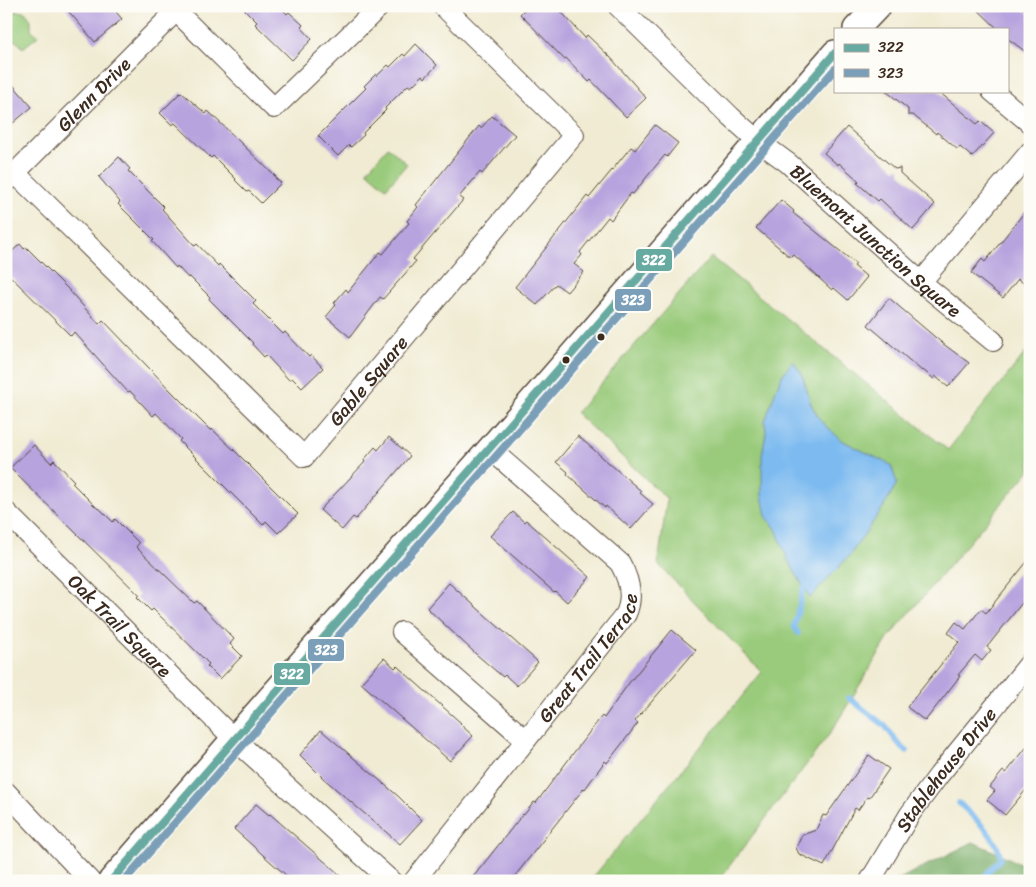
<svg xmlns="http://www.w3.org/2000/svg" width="1036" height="887" font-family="Sriracha,sans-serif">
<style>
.green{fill:#9acb7b;stroke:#6a7a4c}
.forest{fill:#7baf6b;stroke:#5b6c44}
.water{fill:#7cbaf0;stroke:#5c7287}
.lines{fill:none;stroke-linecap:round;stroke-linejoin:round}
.stream{stroke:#7cbaf0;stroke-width:5.5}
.building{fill:#b7a3de}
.minor-casing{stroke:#564739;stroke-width:22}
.major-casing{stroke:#564739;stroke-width:28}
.minor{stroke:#fff;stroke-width:20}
.major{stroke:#fff;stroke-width:25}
.bus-1-casing{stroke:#fdfcf7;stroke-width:11}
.bus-2-casing{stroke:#fdfcf7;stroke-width:11}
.bus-1{stroke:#67aaa1;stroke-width:8}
.bus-2{stroke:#7b9fb8;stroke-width:8}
.bus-dot{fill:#3b2a1e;stroke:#fdfcf7;stroke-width:2}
.labels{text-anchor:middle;stroke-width:5;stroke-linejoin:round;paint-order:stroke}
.street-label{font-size:19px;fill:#3b2a1e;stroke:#fdfcf7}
.line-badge{stroke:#fdfcf7;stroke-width:2}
.badge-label{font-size:14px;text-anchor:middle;font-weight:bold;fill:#fff}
</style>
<rect width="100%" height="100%" fill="#fdfcf7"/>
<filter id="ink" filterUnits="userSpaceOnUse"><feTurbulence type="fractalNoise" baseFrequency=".02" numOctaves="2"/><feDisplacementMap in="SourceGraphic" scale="10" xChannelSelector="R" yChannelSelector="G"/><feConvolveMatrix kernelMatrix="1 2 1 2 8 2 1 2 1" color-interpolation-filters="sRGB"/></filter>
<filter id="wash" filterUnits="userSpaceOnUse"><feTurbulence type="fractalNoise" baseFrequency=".0096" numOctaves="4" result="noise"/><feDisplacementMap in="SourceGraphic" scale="20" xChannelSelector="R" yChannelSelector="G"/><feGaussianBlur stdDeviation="1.12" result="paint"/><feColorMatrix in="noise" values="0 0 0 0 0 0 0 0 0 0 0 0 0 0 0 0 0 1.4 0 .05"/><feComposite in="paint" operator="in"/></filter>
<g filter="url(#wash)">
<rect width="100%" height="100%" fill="#f0ebd2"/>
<!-- green -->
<path class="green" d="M16 11 25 12 31 20V29L38 36 23 48C11 33 6 45 6 20Z
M388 147 407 164 386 188 367 171Z
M711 257 948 450 1030 347V470L889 637 831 732 718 881H590L762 672 658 564 667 499 576 413Z"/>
<!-- forest -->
<path class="forest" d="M973 842 1024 865 1017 881H895Z"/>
<!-- water -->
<path class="water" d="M793 361 802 374 811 404 820 420 841 440 891 465 897 483 884 506 850 555 810 598 788 560 776 529 766 516 762 495V455L766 433 765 421 777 387 783 374Z"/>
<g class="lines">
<!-- stream -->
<path class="stream" d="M798 633 794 626 804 587
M849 698 885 726 903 749 907 751
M959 803C975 819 996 835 1001 858L980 881"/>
</g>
<g id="blocks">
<!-- building -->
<path class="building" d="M64 6H111L122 19 95 42Z
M241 6H280L287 14 289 12 303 25 301 27 312 39 292 60 255 24 257 22Z
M528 6H556L585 38 587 35 611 58 646 98 626 117 591 80 589 82 566 58 564 59 520 14Z
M974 6H1020L1030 15V55L1007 38V29H998Z
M416 44 437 65 425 78 423 75 411 87 408 85 385 108 386 110 363 133 364 135 351 147 349 145 338 156 318 136 366 88 364 86 376 74 377 76 388 65 390 67 403 54 405 56Z
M6 77 32 107 6 129Z
M886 91H938L977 124 980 121 994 133 972 157 960 147 957 149 937 132 936 134 913 115H908V109Z
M181 92 206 114 208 111 276 177 275 178 281 183 261 203 249 191 247 192 235 180 236 179 213 156 211 158 175 123 172 125 160 113Z
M492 116 515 135 488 167 482 174 480 172 459 197 463 200 413 259 416 261 383 299 380 297 350 337 326 317 336 305 334 303 346 289 348 292 380 252 383 254 409 223 407 221 418 207 416 205 479 126 481 128Z
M655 125 678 143 667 157 665 155 654 168 633 194 631 193 611 220 608 217 580 252 582 255 574 264 584 272 567 292 556 284 537 305 515 287 587 196 589 198 631 147 635 150Z
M847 127 895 169 900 168V173L935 204 913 230 880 199 878 201 857 183 859 181 839 163 838 165 824 153Z
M119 157 130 169 128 171 164 207 162 209 195 246 197 244 218 266 219 264 256 301 253 304 283 334 285 332 309 357 311 355 323 368 302 388 292 378 289 380 266 355 264 357 252 344 253 343 209 299 210 297 189 276 188 278 177 266 176 268 152 241 154 240 118 204 120 202 99 177Z
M781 200 794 211 793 213 856 264 854 266 867 277 848 300 834 288 832 290 793 254 790 257 756 228Z
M1030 205V288L1018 279 1003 298 971 273 982 259 985 262Z
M20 244 24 249 26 247 68 289 99 324 103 320 172 392 211 431 212 429 236 452 298 514 278 533 266 521 263 525 179 441 181 439 156 413 153 416 130 391 128 392 74 332 71 336 6 272V257Z
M889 298 942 343 969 363 948 387 935 376 934 379 923 370 922 371 868 325Z
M578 436 641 491 640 493 653 504 631 529 606 506 605 508 567 474 568 472 556 462Z
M389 437 410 456 356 519 353 517 342 530 320 510 365 462 364 460 375 447 378 450Z
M34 445 51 463 54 460 74 481 72 483 98 509 99 508 113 522 115 519 139 543 136 547 194 603 197 601 234 639 230 644 242 656 220 679 207 666 209 664 153 609 151 611 137 597 139 595 10 468Z
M513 512 524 522 526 520 590 577 567 602 555 591 554 592 490 536Z
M1030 558V593L987 647 991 650 982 661 975 655 958 675 960 676 925 721 907 707 959 642 948 633 956 622 965 629 981 609 986 613Z
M449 583 538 662 517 686 505 675 503 677 477 655 427 608Z
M672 630 696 650 635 721 638 723 607 763 605 761 585 789 584 788 511 881H470L523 814 524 815 534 802 536 803 581 743 602 716 604 718 629 683Z
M384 658 395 668 397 666 461 723 460 724 473 736 450 761 361 683Z
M321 730 398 796 422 820 400 844 323 778 300 755Z
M1030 743V785L1005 815 987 800 995 791 990 787 1003 771 1006 773Z
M869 755 889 769 869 798 867 797 858 810 855 808 824 866 799 854 796 848 802 835 816 830 823 815 826 816Z
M256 804 269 815 270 814 347 881H293L272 863 234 829Z"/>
</g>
</g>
<g filter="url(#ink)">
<use href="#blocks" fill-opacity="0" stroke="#564739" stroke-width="1"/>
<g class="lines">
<defs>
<g id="minor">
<path id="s1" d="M618 6 731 117 758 141 788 163 921 282 993 341"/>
<path d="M176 11 274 108 380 6"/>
<path d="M992 91 1030 123"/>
<path id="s2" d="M15 173 304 457 574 135 443 6"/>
<path id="s3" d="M6 182 181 6"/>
<path d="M921 282 1030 152"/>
<path id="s4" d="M6 512 234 739 391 881"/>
<path d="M402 632 526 740"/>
<path d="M6 792 90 881"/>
<path id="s5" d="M414 881 626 614C634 596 629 579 620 563L490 449"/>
<path id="s6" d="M870 881 910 814 939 775 1030 663"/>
</g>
<path id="major" d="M856 29 878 6
M111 881 234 739 490 449 835 53"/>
</defs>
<!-- minor casing -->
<use href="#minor" class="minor-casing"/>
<!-- major casing -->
<use href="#major" class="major-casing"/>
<!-- minor -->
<use href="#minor" class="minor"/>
<!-- major -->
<use href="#major" class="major"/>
<defs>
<path id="bus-1" d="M111 881 835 53"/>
<path id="bus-2" d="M124 881 835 69"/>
</defs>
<!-- bus-1 casing -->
<use href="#bus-1" class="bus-1-casing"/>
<!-- bus-2 casing -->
<use href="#bus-2" class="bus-2-casing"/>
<!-- bus-1 -->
<use href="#bus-1" class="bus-1"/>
<!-- bus-2 -->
<use href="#bus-2" class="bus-2"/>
</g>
</g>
<!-- markers -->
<g class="bus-dot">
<circle cx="601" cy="337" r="4.5"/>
<circle cx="566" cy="360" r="4.5"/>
</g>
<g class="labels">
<!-- street labels -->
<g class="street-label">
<text dy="7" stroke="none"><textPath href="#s3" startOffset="124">Glenn Drive</textPath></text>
<text dy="7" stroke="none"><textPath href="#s1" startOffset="349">Bluemont Junction Square</textPath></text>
<text dy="7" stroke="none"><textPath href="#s2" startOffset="505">Gable Square</textPath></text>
<text dy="7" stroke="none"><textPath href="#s4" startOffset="161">Oak Trail Square</textPath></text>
<text dy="7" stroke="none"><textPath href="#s5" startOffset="284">Great Trail Terrace</textPath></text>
<text dy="7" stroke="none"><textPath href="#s6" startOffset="135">Stablehouse Drive</textPath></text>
</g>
</g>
<g class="line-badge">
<rect x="635" y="248" width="38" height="24" rx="5" fill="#67aaa1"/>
<rect x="614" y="288" width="38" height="24" rx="5" fill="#7b9fb8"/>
<rect x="307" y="638" width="38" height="24" rx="5" fill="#7b9fb8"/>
<rect x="273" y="662" width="38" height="24" rx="5" fill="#67aaa1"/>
</g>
<g class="badge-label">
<text x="654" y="265">322</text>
<text x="633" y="305">323</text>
<text x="326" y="655">323</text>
<text x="292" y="679">322</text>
</g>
<!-- margin -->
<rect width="1036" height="887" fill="none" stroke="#fdfcf7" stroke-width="25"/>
<!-- legend -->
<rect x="834" y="28" width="175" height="65" fill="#fdfcf7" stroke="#afa8a0"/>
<rect x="844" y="44" width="25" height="8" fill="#67aaa1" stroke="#afa8a0"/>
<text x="878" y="52" font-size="15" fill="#3b2a1e">322</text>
<rect x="844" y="69" width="25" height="8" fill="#7b9fb8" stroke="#afa8a0"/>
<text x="878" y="78" font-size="15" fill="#3b2a1e">323</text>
</svg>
